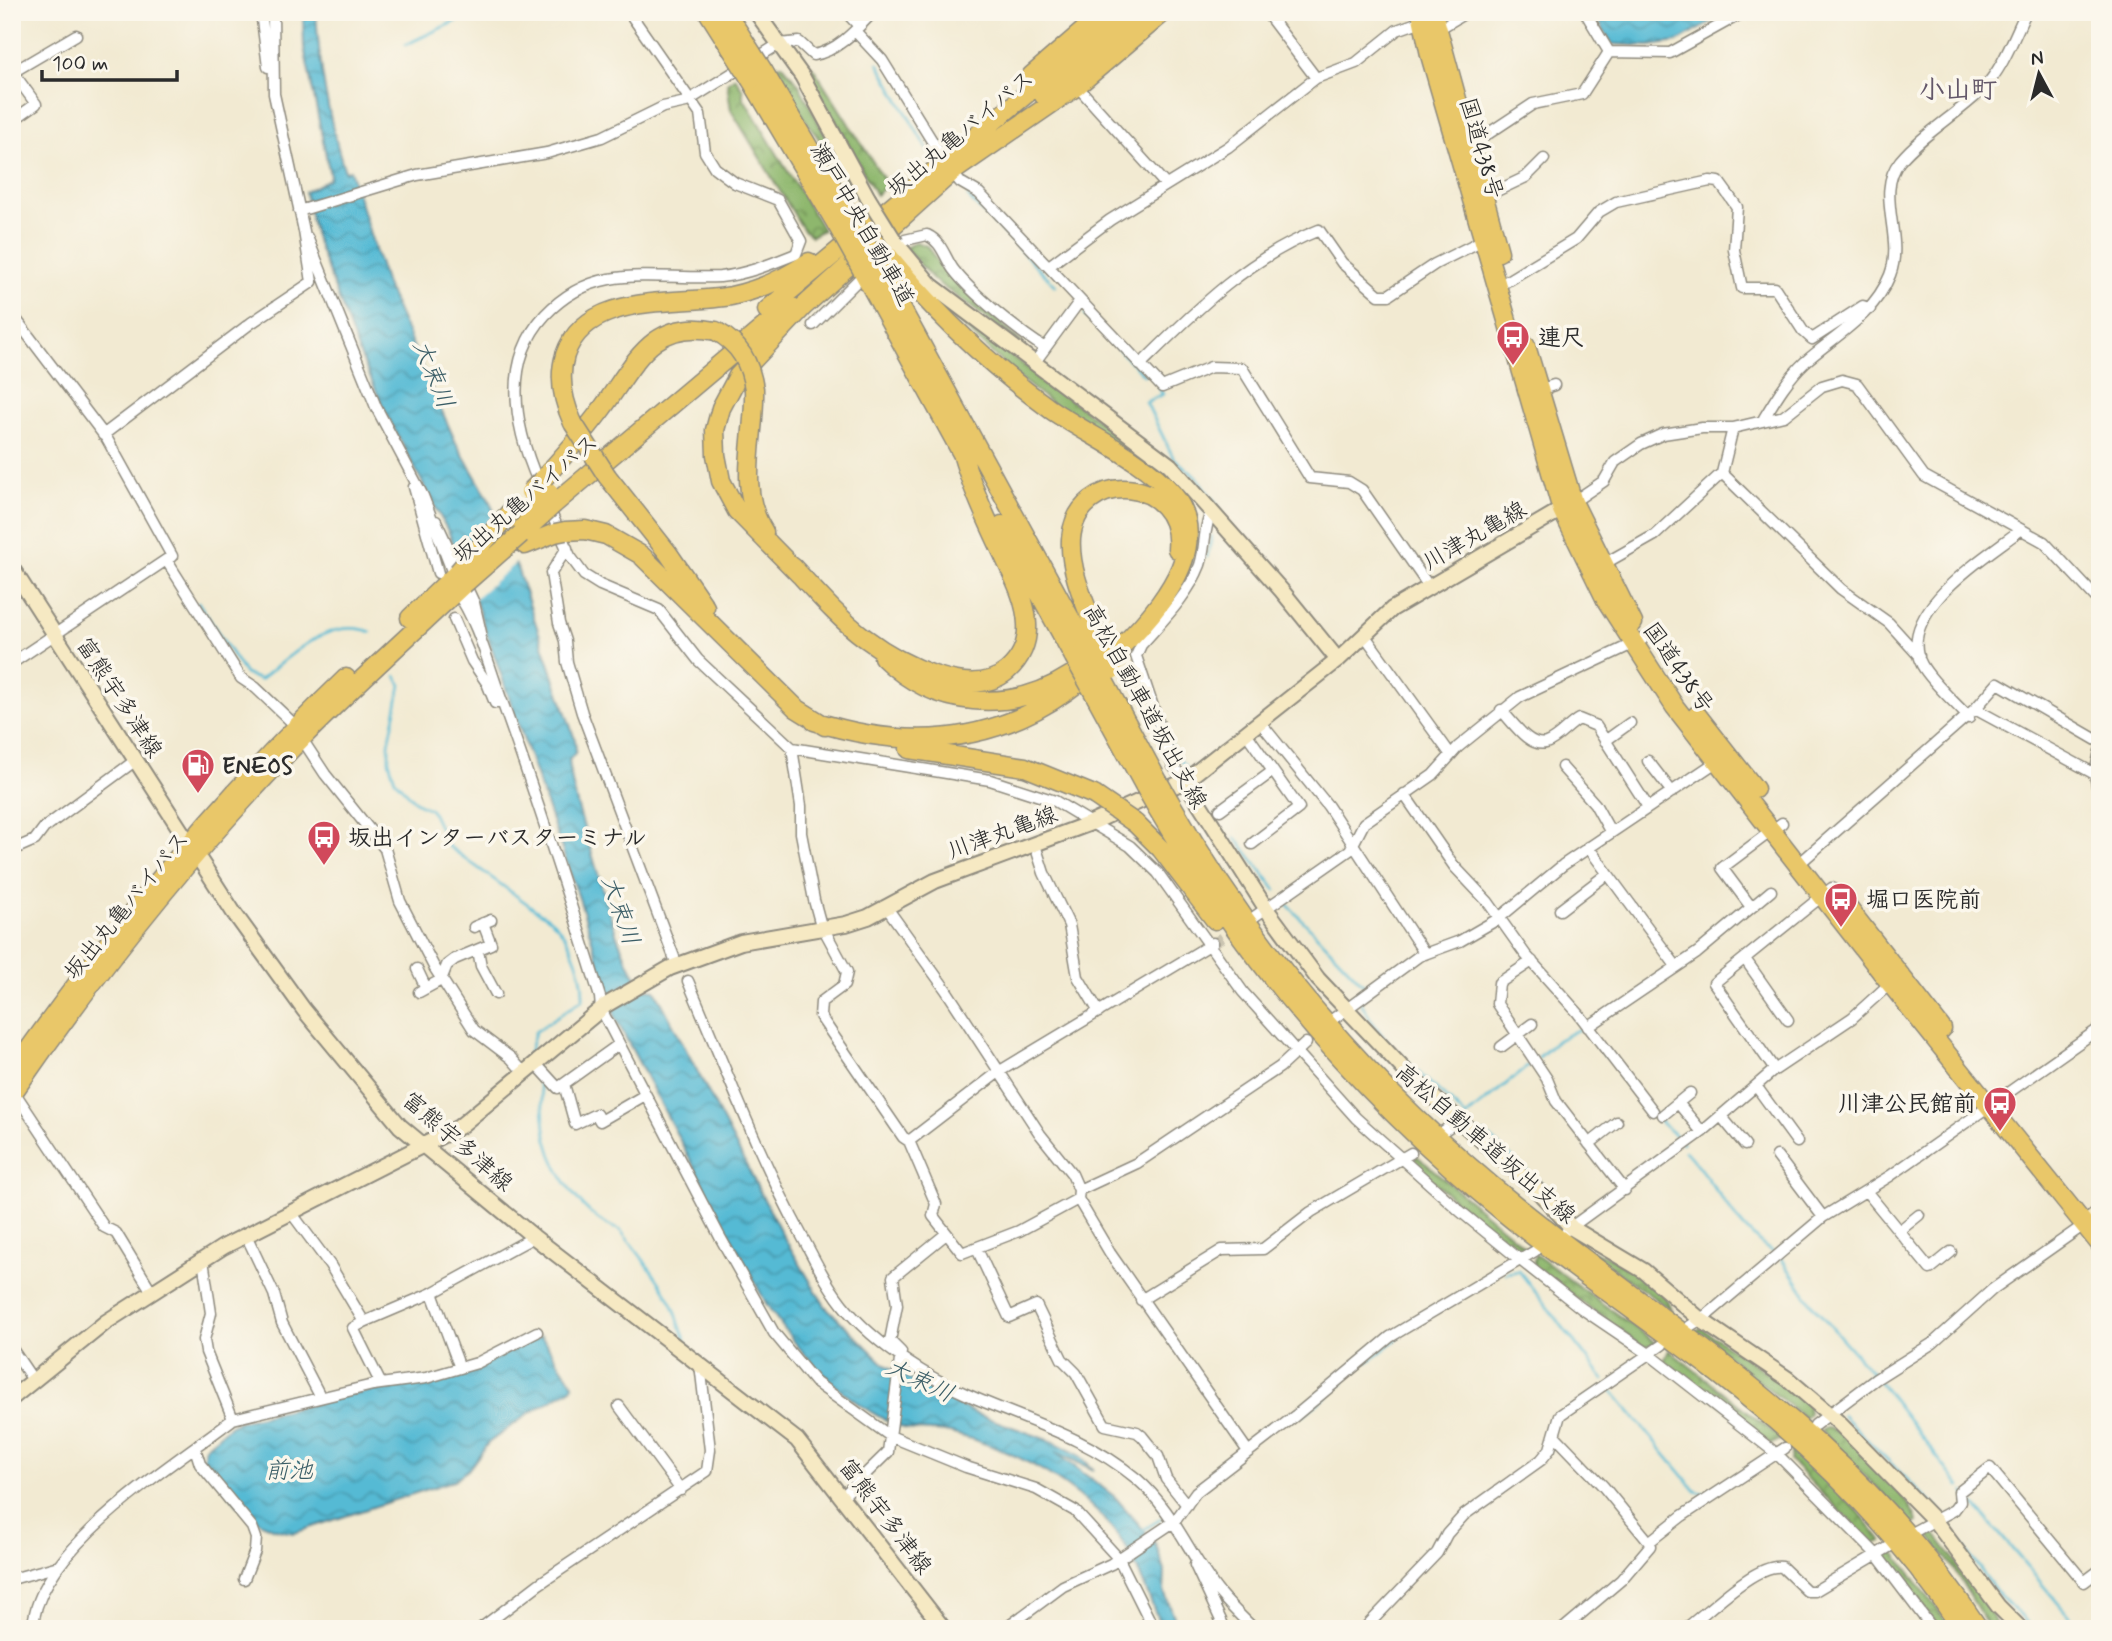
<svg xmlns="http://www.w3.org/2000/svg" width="2112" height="1641" font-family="Mynerve,'Klee One',sans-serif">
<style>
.forest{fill:url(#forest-crowns);stroke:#5c714c;stroke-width:2}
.water{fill:url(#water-waves);stroke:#407280;stroke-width:2}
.pier{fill:#f2ead2}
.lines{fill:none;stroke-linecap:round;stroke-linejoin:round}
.stream{stroke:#55bad4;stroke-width:2.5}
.street-tunnel{stroke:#cac4b1;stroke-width:10;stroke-dasharray:10 5;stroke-linecap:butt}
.street-casing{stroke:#8e8a7e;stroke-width:13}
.secondary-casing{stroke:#8e8a7e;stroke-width:18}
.highway-casing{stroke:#8e8a7e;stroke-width:21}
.street{stroke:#fff;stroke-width:10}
.secondary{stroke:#f6e9c3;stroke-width:14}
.highway{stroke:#e9c769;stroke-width:18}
.secondary-bridge-casing{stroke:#8e8a7e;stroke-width:18;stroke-linecap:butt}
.highway-bridge-casing{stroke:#8e8a7e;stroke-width:21;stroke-linecap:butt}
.secondary-bridge{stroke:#f6e9c3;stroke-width:14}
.highway-bridge{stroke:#e9c769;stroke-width:18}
.labels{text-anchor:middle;stroke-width:7;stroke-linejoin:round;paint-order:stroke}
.street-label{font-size:23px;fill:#2b2b2b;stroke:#fbf7ec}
.poi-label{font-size:23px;font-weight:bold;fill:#2b2b2b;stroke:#fbf7ec;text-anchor:start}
.water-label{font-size:24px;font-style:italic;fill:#3a5d66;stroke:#fbf7ec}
.quarter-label{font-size:26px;font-weight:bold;fill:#64586a;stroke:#fbf7ec}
</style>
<defs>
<pattern id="forest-crowns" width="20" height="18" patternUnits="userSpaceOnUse" patternTransform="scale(1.75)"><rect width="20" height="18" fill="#8eb76d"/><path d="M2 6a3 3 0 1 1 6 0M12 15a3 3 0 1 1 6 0" fill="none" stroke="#74955a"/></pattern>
<pattern id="water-waves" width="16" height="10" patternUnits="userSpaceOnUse" patternTransform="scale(1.75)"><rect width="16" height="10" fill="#55bad4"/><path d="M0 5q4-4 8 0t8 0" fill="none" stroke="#4797ac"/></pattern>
</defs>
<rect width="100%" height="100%" fill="#fbf7ec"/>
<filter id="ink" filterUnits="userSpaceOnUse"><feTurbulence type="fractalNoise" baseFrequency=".0143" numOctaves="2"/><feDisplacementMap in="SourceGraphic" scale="14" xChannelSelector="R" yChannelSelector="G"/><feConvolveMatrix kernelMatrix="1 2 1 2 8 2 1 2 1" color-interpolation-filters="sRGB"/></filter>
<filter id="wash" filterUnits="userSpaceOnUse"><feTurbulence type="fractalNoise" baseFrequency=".00686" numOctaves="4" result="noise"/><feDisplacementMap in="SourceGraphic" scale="28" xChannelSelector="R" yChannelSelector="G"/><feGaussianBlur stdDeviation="1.57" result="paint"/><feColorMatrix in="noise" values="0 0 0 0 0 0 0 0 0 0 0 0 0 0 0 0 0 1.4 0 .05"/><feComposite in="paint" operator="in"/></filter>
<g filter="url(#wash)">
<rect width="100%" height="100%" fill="#f2ead2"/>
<!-- forest -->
<path class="forest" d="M799 55 814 69 883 178 885 187 876 195Z
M782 64 798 83 850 184 771 70Z
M735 77 743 90V97L823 230 811 236 803 229 731 110 727 83Z
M916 242 927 246 941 267 1025 346 934 280 905 248Z
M929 295 1164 469C1198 506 1207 527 1185 575L1184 506 1018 377Z
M1417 1156 1526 1248 1519 1253 1509 1249 1412 1162Z
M1588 1251C1613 1254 1665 1285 1671 1310Z
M1535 1254 1656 1343 1645 1347 1640 1345 1533 1266Z
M1701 1328 1797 1393 1808 1405 1809 1413 1805 1418 1696 1331Z
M1669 1350 1782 1439 1771 1444 1664 1361Z
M1826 1428C1844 1426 1915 1503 1917 1522L1913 1525 1821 1431Z
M1792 1448 1858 1511 1882 1541 1873 1544 1790 1461Z
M1934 1533 1985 1600 1998 1629H1990L1952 1566 1928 1534Z
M1893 1550 1952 1629H1940L1889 1563 1886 1557Z"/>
<!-- water -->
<path class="water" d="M303 12H316C319 66 329 121 345 172L350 170 386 285 456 443 489 500 517 568 575 740 576 752 569 760C572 796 585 829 595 864 609 910 616 946 643 989L655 990 782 1234 825 1306 884 1364 915 1383 976 1414 1056 1443 1079 1455 1094 1470 1055 1452 1115 1497 1155 1543 1165 1571 1164 1592 1179 1629H1162C1149 1599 1138 1563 1119 1537 1080 1484 1012 1448 950 1433 933 1429 914 1433 898 1426 841 1401 801 1354 767 1305L616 1019 580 901 474 597 449 533 387 415 358 350 315 236 305 192 329 179 330 175 304 47Z
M1593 12H1728L1677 42 1649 46 1612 44Z
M541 1336 573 1384 572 1388 528 1414 488 1443 468 1470 452 1481 294 1533C245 1527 232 1496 203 1461L205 1447 231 1425 241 1421 352 1394 434 1381 477 1368Z"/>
<!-- pier -->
<path class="pier" d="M497 511 518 561 472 601 454 556Z"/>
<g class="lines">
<!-- stream -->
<path class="stream" d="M405 45 458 20 456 12
M878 63 928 151
M968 197 1056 286
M1085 315 1144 375
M1159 389 1163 394 1146 402 1173 457 1197 478 1221 510
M1207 557 1212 536
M198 602 245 674 260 680C291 655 329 616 371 632
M396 676 401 685 389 744V761L395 780 417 803 431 810 448 846 540 913C567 925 584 970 583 999L535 1032 526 1064
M1150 684 1174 753 1186 767
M1235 837 1276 890
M1285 902 1366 987 1357 993C1376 1043 1429 1079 1466 1117
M1595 1043 1606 1057
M1538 1058 1558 1040 1581 1028 1585 1030
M536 1076C545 1095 542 1120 547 1140 556 1175 584 1219 620 1230 638 1252 658 1277 672 1303 679 1318 681 1336 691 1350
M1652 1114 1683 1143
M1466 1117 1533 1062
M1484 1133 1544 1186
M1685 1151C1715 1182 1737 1231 1774 1253
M1781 1258 1814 1307 1875 1376
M1506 1273 1519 1271 1604 1380
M1368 1362 1401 1336
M1879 1381 1960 1487
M1608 1386 1696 1491 1708 1495
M1843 1398 1872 1373
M1303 1415 1344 1382
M1842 1415 1940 1512
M1964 1492 2080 1629
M1946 1518V1523L2000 1596 2034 1629
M1143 1530 1164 1517"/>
</g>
</g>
<g filter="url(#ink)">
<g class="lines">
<!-- street-tunnel -->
<path class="street-tunnel" d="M1214 943 1237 928"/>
<defs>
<path id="street" d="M261 12 268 67
M846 12 859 26
M1266 12 1316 78
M1585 12 1609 52
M2098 12H2100
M1437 30 1467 12
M855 31 882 60 945 162
M1609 52 1670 53 1744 12
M12 71 36 104 12 121
M13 72 76 35
M1077 86 1166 185
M1468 147 1533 104 1582 94 1609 52
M952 172 960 182 979 193 1162 387 1211 367 1242 368 1310 478 1349 482 1362 490 1430 588
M1484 197 1526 177 1544 159
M299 211 417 175 547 153 602 137 663 107 686 102 779 44 799 42 813 55C837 52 857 29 873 12
M307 237 376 407 423 496 454 576
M905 240 927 235C942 242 944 256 953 269 972 294 1018 331 1045 348
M1049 266 1110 220 1228 147 1316 78 1356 63 1397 30 1422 21
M1497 287 1576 239 1599 212 1616 202 1710 181 1719 182 1737 207 1734 250 1742 288H1775L1803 331 1812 339 1863 306 1870 309
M12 314 107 439 172 556 12 663
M813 325 858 280
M1035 362 1079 302
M1140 365C1195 311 1246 259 1319 230L1342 263 1379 295H1389L1435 264 1485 239
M1539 390 1554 385
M1764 418C1776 398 1788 378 1805 362 1836 335 1874 315 1890 275 1905 237 1874 193 1900 161 1923 134 1956 115 1981 91 2003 69 2013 39 2026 12
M103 435 251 323 312 282 304 231 274 94 273 12
M1722 473 1841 589 1889 623 1919 656
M539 484C515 429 501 363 545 315 563 296 583 284 609 279 646 273 683 279 720 277 747 274 771 264 796 254L801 241 778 200 735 183 715 168 705 152 700 114 629 12
M414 487 438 573
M1573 502 1604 481 1615 462 1641 444 1663 434 1702 428H1733L1784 416 1822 386 1842 380 1857 384 1924 476 2044 542 2100 602
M549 508 570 556 584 575 600 585 659 610 698 660 792 748 990 780 1055 801 1130 846 1158 873 1243 992 1356 1118 1460 1211 1519 1259 1581 1308 1649 1354 1777 1454 1876 1554 1933 1629
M436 521 474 603 481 633
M567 548 551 573 559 623 565 641 567 662 582 713 677 965
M167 561 241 678 256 688 296 726
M1602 565 1655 535 1722 473 1733 428
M456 591C479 623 489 668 503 704 538 801 569 898 600 997L601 1009 720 1237 774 1333 815 1382 890 1436 966 1467 1036 1489 1075 1511 1119 1559 1154 1629
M454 619 472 661 487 683 495 703H502
M1365 636 1451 755
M1975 709 1998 683 2100 742
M1501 710C1512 721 1529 748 1546 743 1558 739 1568 725 1579 719L1596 726 1648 807
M1969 718C1954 701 1933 684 1922 665 1893 613 1986 557 2019 531
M1260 722 1328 806 1425 954
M1246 733 1299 808 1252 844
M302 739 325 774 385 849 400 901 434 967 474 1030 511 1058 525 1074
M1605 741 1630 723
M792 748 801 806V833L814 900 820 922 847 972 844 985 821 1002 820 1016 903 1137 909 1141 936 1204 933 1216 962 1253 1019 1231 1078 1199
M2100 751 2095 774 2100 803
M1648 761 1672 792
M1562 767 1595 804 1610 831
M1185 781 1173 766 1136 656 1141 645C1162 621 1188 596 1200 565 1206 547 1203 527 1212 511
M1404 794 1454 866 1488 902 1525 954 1578 1013 1653 1111
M1220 810 1273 771
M1035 845 1044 873 1069 925 1078 977 1099 1012
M1588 847 1676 966
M12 850 35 840 44 828 136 760
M1800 863 1975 709 2095 774
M1751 907 1722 868 1782 823
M887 908 946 990 1040 1134 1072 1174 1079 1190 1078 1199 1110 1253 1247 1450
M1560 910 1607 874
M1251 919 1350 850 1364 823 1433 775 1458 747 1520 697 1643 639
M474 927 491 920
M478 950 481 966 496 994
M1745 959 1788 1020
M1532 961 1499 983 1497 1004 1547 1079 1556 1101 1625 1190
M417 969 426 988
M688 981C725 1067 758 1155 803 1238 816 1262 828 1288 847 1310 868 1334 893 1353 920 1370 991 1414 1071 1424 1137 1479 1173 1510 1189 1554 1217 1590 1228 1604 1241 1616 1254 1629
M419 992 441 980 447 965 455 959 491 944 483 923
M1333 1019 1419 956 1460 941 1498 919 1563 865 1719 760
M1588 1027 1697 953 1771 891
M1501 1047 1532 1024
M537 1065 558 1088 618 1045
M1775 1070 1714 983 1832 888
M564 1084 575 1124 596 1114 600 1121 645 1095
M1756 1086 1797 1142
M13 1090 104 1227 116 1233 152 1292
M1678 1103 1702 1132
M1663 1115 1690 1093
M1721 1116 1745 1145
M1442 1132 1458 1121
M909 1141 1000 1071 1213 943
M1589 1144 1617 1122
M1777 1156 1823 1217
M1079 1190 1137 1163 1280 1067 1306 1043
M1866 1191 1930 1269 1951 1252
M290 1211 330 1265 364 1322 432 1293 534 1237
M1567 1230 1702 1132 1773 1071 1852 1018 1894 980
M1899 1231 1919 1215
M246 1235 274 1294 282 1323 320 1396
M977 1249 1009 1317 1036 1305 1062 1359 1076 1373 1105 1425 1137 1432 1142 1436 1158 1456 1166 1479 1187 1505
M432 1293 460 1368
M1141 1300 1222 1250 1263 1249 1311 1212 1411 1153
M364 1322 353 1328 381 1384
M1690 1326 1706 1316 1823 1217 1890 1176 2100 1028
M12 1349 33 1380
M619 1406 681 1490
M233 1419 373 1385 426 1378 477 1363 537 1332
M1815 1425 1876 1379 1933 1343 1993 1289 2084 1225
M1555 1436 1603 1486 1649 1542
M195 1448 200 1464 252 1527 256 1538 255 1551 244 1579
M843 1496 888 1452 901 1352 890 1341 897 1305 893 1277 946 1234
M1915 1531 1954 1510 1960 1502 1959 1492 1990 1468 2084 1582 2100 1570
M1195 1565 1225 1629
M12 1579 55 1567
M33 1629C34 1550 175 1464 233 1419L206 1352 204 1340 211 1313 203 1260
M480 1629 539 1584 707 1471 710 1450 700 1364
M1005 1629 1063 1586 1111 1564 1175 1521 1196 1492 1295 1416 1390 1337 1535 1251
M1364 1629 1437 1553 1447 1534 1464 1515 1541 1460 1550 1449 1560 1415 1662 1345
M1563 1629 1621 1580 1650 1546 1649 1542 1682 1516 1785 1448
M1685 1629C1707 1613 1755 1563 1782 1567L1807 1591H1815L1889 1547"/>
<path id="secondary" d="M756 12 802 76 868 198
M896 243 931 285 1170 465 1282 591 1338 660
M12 568 234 913 304 1010 400 1126 534 1237 797 1440 944 1629
M1185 781 1267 910 1318 979 1413 1079 1536 1189 1572 1228 1644 1271 1701 1320 1788 1379 1837 1421 1935 1521 1998 1606 2021 1629
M2084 1225 2100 1212
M12 1398 106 1322 223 1247 459 1127 606 1005 670 968 741 942 846 924 868 917 935 881 1091 823 1185 781 1338 660 1392 609 1569 505"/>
<path id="highway" d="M1421 12 1430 55 1562 510 1606 600 1675 707 1890 983 2100 1244
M1433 12 1499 252
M764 72 849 215
M1031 76 1105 12
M751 80 837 225
M1044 96 1144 12
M875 260 1086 647
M862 270 966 461
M767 310 1125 12
M1526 346 1573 502 1633 623
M754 389C756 437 736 488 764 532
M573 423C563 401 558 378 565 355 587 290 678 306 731 296 759 290 786 278 809 262
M607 476 668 553 705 607
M542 480C563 457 583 434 601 410 634 366 651 317 716 331
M554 504 790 305
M516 521 536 503
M1002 525 1074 657
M565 531 585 530 606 535 641 555 796 708 825 726
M521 534 542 515
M525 545 555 533
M793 567C815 591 839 619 865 638 897 662 970 702 1007 671 1021 659 1028 642 1027 624 1026 599 1013 576 1003 554 987 520 971 486 961 450
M800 575 737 511 721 481 716 455 715 430 721 408 738 376 803 307 952 172 1077 86 1164 12
M410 618 458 572
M1098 637C1087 607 1069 572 1071 539 1077 467 1184 475 1177 549
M883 657C935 708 1009 715 1071 675
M1102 677 1158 781
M1090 686 1145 787
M1697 715 1755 789
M814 721C904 750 989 746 1067 691 1117 655 1229 560 1172 493 1143 459 1088 435 1050 409 988 364 934 312 885 252
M909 749 1025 767 1094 795
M1170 802C1260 959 1378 1095 1519 1208 1689 1344 1856 1441 1979 1629
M1157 808C1249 966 1366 1101 1508 1216 1579 1274 1655 1324 1727 1381 1817 1451 1899 1533 1962 1629
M1135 823 1161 849 1215 920
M1841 899 1942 1029
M12 1073C112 931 221 798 346 678
M12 1094C98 969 195 848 301 739 353 686 409 636 463 585"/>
</defs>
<!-- street casing -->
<use href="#street" class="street-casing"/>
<!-- secondary casing -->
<use href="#secondary" class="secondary-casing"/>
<!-- highway casing -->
<use href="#highway" class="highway-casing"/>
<!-- street -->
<use href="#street" class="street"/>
<!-- secondary -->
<use href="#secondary" class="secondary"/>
<!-- highway -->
<use href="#highway" class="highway"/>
<defs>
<path id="secondary-bridge" d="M868 198 896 243"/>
<path id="highway-bridge" d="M708 12 751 80
M726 12 764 72
M849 215 875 260
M837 225 862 270
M716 331C740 344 750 363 754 389
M573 423 607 476
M530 492 542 480
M536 503 549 493
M542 515 554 504
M555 533 565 531
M458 572 512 510
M463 585 521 534
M1098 637 1112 670
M1086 647 1102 677
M1074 657 1090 686
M1158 781 1170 802
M1145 787 1157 808
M1094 795 1135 823"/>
</defs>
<!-- secondary-bridge casing -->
<use href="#secondary-bridge" class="secondary-bridge-casing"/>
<!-- highway-bridge casing -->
<use href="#highway-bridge" class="highway-bridge-casing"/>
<!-- secondary-bridge -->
<use href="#secondary-bridge" class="secondary-bridge"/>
<!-- highway-bridge -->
<use href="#highway-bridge" class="highway-bridge"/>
</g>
</g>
<!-- icons -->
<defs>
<symbol id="bus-pin" viewBox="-11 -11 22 30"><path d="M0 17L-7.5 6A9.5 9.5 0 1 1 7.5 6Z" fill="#d1495b" stroke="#fbf7ec"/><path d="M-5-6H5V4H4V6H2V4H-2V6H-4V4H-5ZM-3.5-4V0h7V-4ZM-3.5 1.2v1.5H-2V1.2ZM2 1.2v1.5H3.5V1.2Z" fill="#fff"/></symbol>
<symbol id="fuel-pin" viewBox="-11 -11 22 30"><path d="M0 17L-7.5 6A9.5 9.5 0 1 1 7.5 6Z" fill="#d1495b" stroke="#fbf7ec"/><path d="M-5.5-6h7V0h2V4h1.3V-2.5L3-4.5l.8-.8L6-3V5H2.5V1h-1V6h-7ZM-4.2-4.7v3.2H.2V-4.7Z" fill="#fff"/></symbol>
</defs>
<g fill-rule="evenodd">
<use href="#bus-pin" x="1494" y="318" width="38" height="52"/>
<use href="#fuel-pin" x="179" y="746" width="38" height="52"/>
<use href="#bus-pin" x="305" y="818" width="38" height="52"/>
<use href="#bus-pin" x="1822" y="880" width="38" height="52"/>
<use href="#bus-pin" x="1981" y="1084" width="38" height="52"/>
</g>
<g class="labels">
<!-- street labels -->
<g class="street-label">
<text transform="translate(960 133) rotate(-40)" y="8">坂出丸亀バイパス</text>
<text transform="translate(1482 148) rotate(74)" y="8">国道438号</text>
<text transform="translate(863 224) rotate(60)" y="8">瀬戸中央自動車道</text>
<text transform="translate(525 498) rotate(-41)" y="8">坂出丸亀バイパス</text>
<text transform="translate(1474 535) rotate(-30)" y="8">川津丸亀線</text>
<text transform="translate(1679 667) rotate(55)" y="8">国道438号</text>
<text transform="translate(120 697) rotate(57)" y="8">富熊宇多津線</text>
<text transform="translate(1146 706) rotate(61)" y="8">高松自動車道坂出支線</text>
<text transform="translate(1002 832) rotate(-20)" y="8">川津丸亀線</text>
<text transform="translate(126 905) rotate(-51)" y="8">坂出丸亀バイパス</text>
<text transform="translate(458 1141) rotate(41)" y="8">富熊宇多津線</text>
<text transform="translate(1486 1143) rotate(41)" y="8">高松自動車道坂出支線</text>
<text transform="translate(886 1516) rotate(53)" y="8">富熊宇多津線</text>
</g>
<!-- poi labels -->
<g class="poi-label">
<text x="1538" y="345">連尺</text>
<text x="222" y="773">ENEOS</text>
<text x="348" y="845">坂出インターバスターミナル</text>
<text x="1866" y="907">堀口医院前</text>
<text x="1976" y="1111" text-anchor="end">川津公民館前</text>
</g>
<!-- water labels -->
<g class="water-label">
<text transform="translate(434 374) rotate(68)" y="8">大束川</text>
<text transform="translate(621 910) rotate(71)" y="8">大束川</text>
<text transform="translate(920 1380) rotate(25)" y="8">大束川</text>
<text x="289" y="1478">前池</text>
</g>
<!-- quarter labels -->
<g class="quarter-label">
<text x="1958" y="98">小山町</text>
</g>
</g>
<!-- margin -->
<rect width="2112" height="1641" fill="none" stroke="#fbf7ec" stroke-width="42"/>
<!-- north arrow -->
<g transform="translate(2039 74) rotate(353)" stroke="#fbf7ec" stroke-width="5" paint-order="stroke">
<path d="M0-5L12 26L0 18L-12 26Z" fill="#2b2b2b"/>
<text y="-10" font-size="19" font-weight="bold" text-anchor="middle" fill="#2b2b2b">N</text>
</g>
<!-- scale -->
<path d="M42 70v10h135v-10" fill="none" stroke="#2b2b2b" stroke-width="3.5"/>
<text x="52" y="70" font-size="21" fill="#2b2b2b" stroke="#fbf7ec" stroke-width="5" paint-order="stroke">100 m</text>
</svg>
